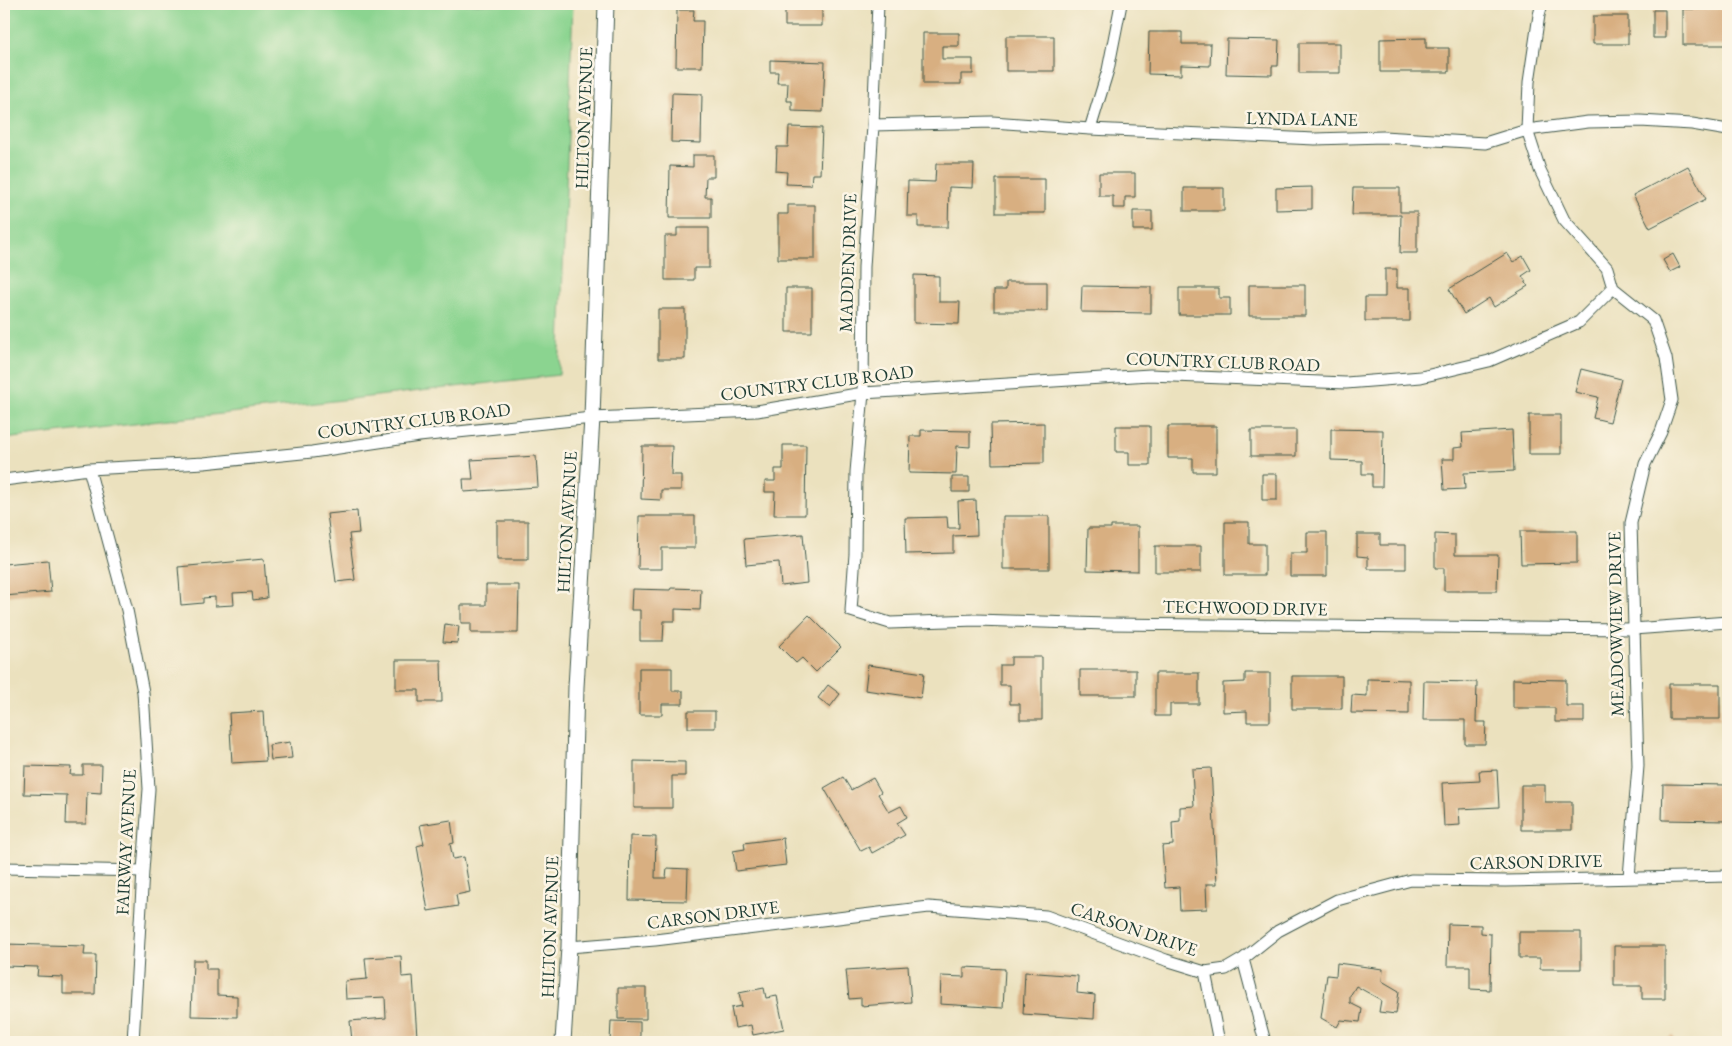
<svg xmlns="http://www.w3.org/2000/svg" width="1732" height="1046" font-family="'EB Garamond',serif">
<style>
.green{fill:#8bd490;stroke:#558862}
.building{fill:#d8af81}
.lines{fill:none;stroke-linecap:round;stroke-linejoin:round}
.minor-casing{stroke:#3e5649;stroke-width:13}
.tertiary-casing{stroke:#3e5649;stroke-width:17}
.minor{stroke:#fff;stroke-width:11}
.tertiary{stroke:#fff;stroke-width:15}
.labels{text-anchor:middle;stroke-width:5;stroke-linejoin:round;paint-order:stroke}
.street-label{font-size:18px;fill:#1f3d34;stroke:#fcf5e5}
</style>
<rect width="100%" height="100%" fill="#fcf5e5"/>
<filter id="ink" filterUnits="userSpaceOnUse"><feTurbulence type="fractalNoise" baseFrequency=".02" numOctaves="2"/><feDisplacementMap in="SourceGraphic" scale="10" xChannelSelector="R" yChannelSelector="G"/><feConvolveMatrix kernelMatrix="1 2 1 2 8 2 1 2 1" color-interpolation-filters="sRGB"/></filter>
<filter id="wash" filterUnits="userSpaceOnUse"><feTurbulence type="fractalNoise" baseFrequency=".0096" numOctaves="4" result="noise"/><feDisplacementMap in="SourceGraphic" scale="20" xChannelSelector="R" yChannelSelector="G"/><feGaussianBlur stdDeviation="1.12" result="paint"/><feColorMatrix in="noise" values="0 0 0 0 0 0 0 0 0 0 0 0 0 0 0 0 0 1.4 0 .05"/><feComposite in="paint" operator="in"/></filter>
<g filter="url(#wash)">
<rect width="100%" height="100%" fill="#ebe1be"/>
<!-- green -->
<path class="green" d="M4 4H573L559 375 4 439Z"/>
<g id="blocks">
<!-- building -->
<path class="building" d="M785 4H822V26H785Z
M1683 9H1728V45H1683Z
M677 10H694L693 21H703L702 67H676Z
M1653 10H1665V38H1653Z
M1593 16H1628V44H1593Z
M1149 32H1182V44H1211L1210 66 1181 65V75L1148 74Z
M923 33H959V46H942V59H973V74H961V84H923Z
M1006 36H1054V71H1006Z
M1426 38V48H1449V72H1380V39Z
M1227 39 1279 40 1278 66H1272V75L1226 74Z
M1299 43H1340V73H1299Z
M770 60 825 62 823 112 792 111V101H787L788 83H777L778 72H770Z
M672 93 702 94 701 143 671 142Z
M789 127 822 128 820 174H812L811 185 786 184 787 172 776 171 777 147H788Z
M693 155H714V177H706L705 197H711V218H669L670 166 693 167Z
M936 164H974L973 188 949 187 948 227H918V216H907L908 181 935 182Z
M1688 166 1706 199 1650 228 1633 195Z
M1099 173H1135V197H1125V208H1113V196H1099Z
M996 179H1045V213H996Z
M1312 187V209L1276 210V188Z
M1184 188H1224V211H1184Z
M1353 188H1400V212H1417V253H1400L1401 215H1352Z
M788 205H815V259H778V214H788Z
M1133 211H1152V230H1133Z
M677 228H709V268H694V280H665V236H677Z
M1507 253 1513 262 1523 256 1531 270 1522 276 1528 286 1494 307 1489 298 1464 314 1449 289Z
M1673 254 1680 267 1670 272 1663 260Z
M1385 269H1397V288H1410V321H1365V297H1385Z
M914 275 939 276V302H960L959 324 914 323Z
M1006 282H1047V311H994V290H1006Z
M1249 285H1305V316H1249Z
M1082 286 1151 287V313L1081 312Z
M786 288H812V332H786Z
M1179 288H1219V298H1230V315H1179Z
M658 309H685V359H658Z
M1581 369 1621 379 1610 422 1593 418 1598 397 1575 392Z
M1529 415H1561V454H1529Z
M1044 423V463L992 464 991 424Z
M1116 426H1150V465H1129V452H1116Z
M1168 426H1216V472H1193V458H1168Z
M1331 429 1383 430 1382 487H1372V474H1362V461L1331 460Z
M921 430 970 431V447L957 446 956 474 909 473 910 436H921Z
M1251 430H1296V456H1251Z
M1512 430 1514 471 1464 473 1465 489 1444 490 1442 459H1454V448L1463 447 1462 433Z
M783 445H806L805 515H774L775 492H765V481H775V469H783Z
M642 446H672L671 475H681V490H661V500L641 499Z
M536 456 538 487 464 492 463 479H473L471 460Z
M1262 474H1277V500H1262Z
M952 477H969V492H952Z
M976 500 977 535 953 536V553L906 554 905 518 947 517 948 528H959L958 501Z
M357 511 359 533 349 534 355 580 336 582 327 514Z
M639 516H695V548H662V569H638Z
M1003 516H1049V569H1003Z
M497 521H528V560H497Z
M1225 522H1249V544H1265V575H1225Z
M1111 526H1138V571L1087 570 1088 528H1111Z
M1520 531H1577V563L1521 564Z
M1307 532H1327V576H1290V553H1307Z
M803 534 807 583 781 586 779 562 746 565 744 539Z
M1357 534H1380V545H1406V569H1368V557L1357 556Z
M1435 534 1455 535V555H1498L1497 591H1444V568H1435Z
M1155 546H1201V572H1155Z
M264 559 267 598 253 600 252 592 233 593 234 605 215 606V597L203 598V603L181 605 178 567Z
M48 560 51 592 4 596V564Z
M486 585H519L518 633H471V623H461V605H486Z
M671 588 701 589 700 610 675 609V621H664L663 641H640V610H631L632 589 670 590Z
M809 615 841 647 816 672 802 658 796 663 779 646Z
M445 624 459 626 457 643 443 642Z
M1011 657H1042V720H1020V704H1010V685H1000V665H1011Z
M396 660H441L442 702H419V690H396Z
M868 665 924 673 921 698 865 690Z
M639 668H672V691H683V704H662V715H639Z
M1080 670H1136V696H1080Z
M1155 673H1199V704H1170V716H1155Z
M1245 673H1270V722H1247V711L1223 712V683L1245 682Z
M1292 676H1342V709H1292Z
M1367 679 1409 680V714L1351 713 1352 695 1367 696Z
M1513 679 1566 680V706H1584V722H1555V708H1513Z
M1424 681 1477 682 1476 722H1486L1485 744H1465V720H1423Z
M1669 684H1720V719H1669Z
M828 685 840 694 830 707 818 698Z
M263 711 266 761 232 763 229 713Z
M688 711H715V728H688Z
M290 742 292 758 271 760 269 745Z
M634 761 685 762V776H672V808H634Z
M83 765H102L101 793 87 792 86 824H66L67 795 24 794 25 766 71 767 70 775H83Z
M1211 768 1217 884H1206L1207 909 1180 910 1179 887 1165 888 1162 846 1173 845 1172 822 1180 821V807L1194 806 1192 769Z
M1497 770 1499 807 1459 809 1460 825 1444 826 1442 783 1480 781 1479 771Z
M843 777 851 790 873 778 881 792 878 794 889 812 901 806 907 817 897 823 905 835 872 853 869 847 861 851 824 788Z
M1663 784 1728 785V821L1662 820Z
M1521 785H1545V802H1572V830H1521Z
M451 820 454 843 450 844 453 859 464 857 470 892 456 895 458 906 428 911 417 846 424 844 420 825Z
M630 836 656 837 655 878H666L667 868 688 869 687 901 629 900Z
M783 838 786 865 736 871 733 851 745 849 744 843Z
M1448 924 1481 925V933L1491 934 1490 990 1470 989V966H1447Z
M1519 932H1581V969H1540V958H1519Z
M4 944 85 946 84 955H96L95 994H63V977L37 976 38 967 4 966Z
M1614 946H1665V999H1642V986H1614Z
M401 956 402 977 413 976 417 1037 352 1041 350 1021 386 1018 385 997 346 999 345 981 367 979 365 958Z
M193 960H206V969H217V995L237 996V1017L191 1016Z
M1337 963 1383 969 1382 981 1399 991 1396 1014 1379 1012 1381 1000 1356 986 1350 996V1003L1362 1009 1360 1022 1341 1020 1337 1027 1321 1018 1327 975 1336 976Z
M908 966 911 1002 861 1006V998L849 999 846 970Z
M964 967 1005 969 1003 1008 940 1004 941 976 964 977Z
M1025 972 1078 976 1077 993 1095 995 1094 1019 1023 1014Z
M618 988H646V1019H618Z
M764 988 766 998 777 996 784 1029 753 1035 751 1025 735 1028 731 1008 742 1006 739 993Z
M611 1021 640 1022V1042H610Z
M1673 1036 1676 1042H1661Z"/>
</g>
</g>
<g filter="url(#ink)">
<use href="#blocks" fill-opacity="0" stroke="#3e5649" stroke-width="1"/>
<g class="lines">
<defs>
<path id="minor" d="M878 4 873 125 864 267 863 393 856 472 855 554 851 611 890 623 976 620 1107 624 1633 629 1728 622
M1542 4 1539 15 1529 82 1527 130 1540 170 1564 220 1607 268 1613 288 1653 320 1666 358 1672 400 1661 432 1645 464 1631 523 1638 766 1629 877
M873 125 992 122 1090 129 1315 139 1383 137 1485 143 1527 130 1588 122 1640 121 1692 124 1728 130
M1090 129 1108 70 1121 4
M89 469 127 610 143 692 149 789 143 871 133 1042
M4 480 89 469 204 463 312 452 419 436 592 418 757 411 863 393 1150 375 1346 383 1421 377 1489 361 1579 322 1613 288
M4 868 143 871
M569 947 655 940 929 907 1046 916 1166 960 1205 972 1226 969 1243 959 1278 931 1337 900 1411 880 1506 881 1728 876
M1243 959 1265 1042
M1205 972 1219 1042"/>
<path id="tertiary" d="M563 1042 569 947 576 687 592 418 606 4"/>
</defs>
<!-- minor casing -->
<use href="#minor" class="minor-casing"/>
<!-- tertiary casing -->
<use href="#tertiary" class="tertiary-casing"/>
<!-- minor -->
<use href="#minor" class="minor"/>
<!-- tertiary -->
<use href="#tertiary" class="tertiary"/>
</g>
</g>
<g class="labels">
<!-- street labels -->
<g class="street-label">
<text transform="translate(584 118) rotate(-88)" y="6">HILTON AVENUE</text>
<text transform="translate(1302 119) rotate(1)" y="6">LYNDA LANE</text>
<text transform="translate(848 263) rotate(-88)" y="6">MADDEN DRIVE</text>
<text transform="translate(1223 362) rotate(2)" y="6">COUNTRY CLUB ROAD</text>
<text transform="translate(817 383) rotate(-7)" y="6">COUNTRY CLUB ROAD</text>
<text transform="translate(414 421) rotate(-7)" y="6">COUNTRY CLUB ROAD</text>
<text transform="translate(567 522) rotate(-87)" y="6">HILTON AVENUE</text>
<text transform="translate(1245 608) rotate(1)" y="6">TECHWOOD DRIVE</text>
<text transform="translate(1616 624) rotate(-91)" y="6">MEADOWVIEW DRIVE</text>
<text transform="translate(126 842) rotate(-87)" y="6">FAIRWAY AVENUE</text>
<text transform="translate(1536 862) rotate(-1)" y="6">CARSON DRIVE</text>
<text transform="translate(713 915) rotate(-7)" y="6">CARSON DRIVE</text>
<text transform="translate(550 927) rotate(-88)" y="6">HILTON AVENUE</text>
<text transform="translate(1134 929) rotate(19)" y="6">CARSON DRIVE</text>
</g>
</g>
<!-- margin -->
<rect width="1732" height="1046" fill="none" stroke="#fcf5e5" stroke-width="20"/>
</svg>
